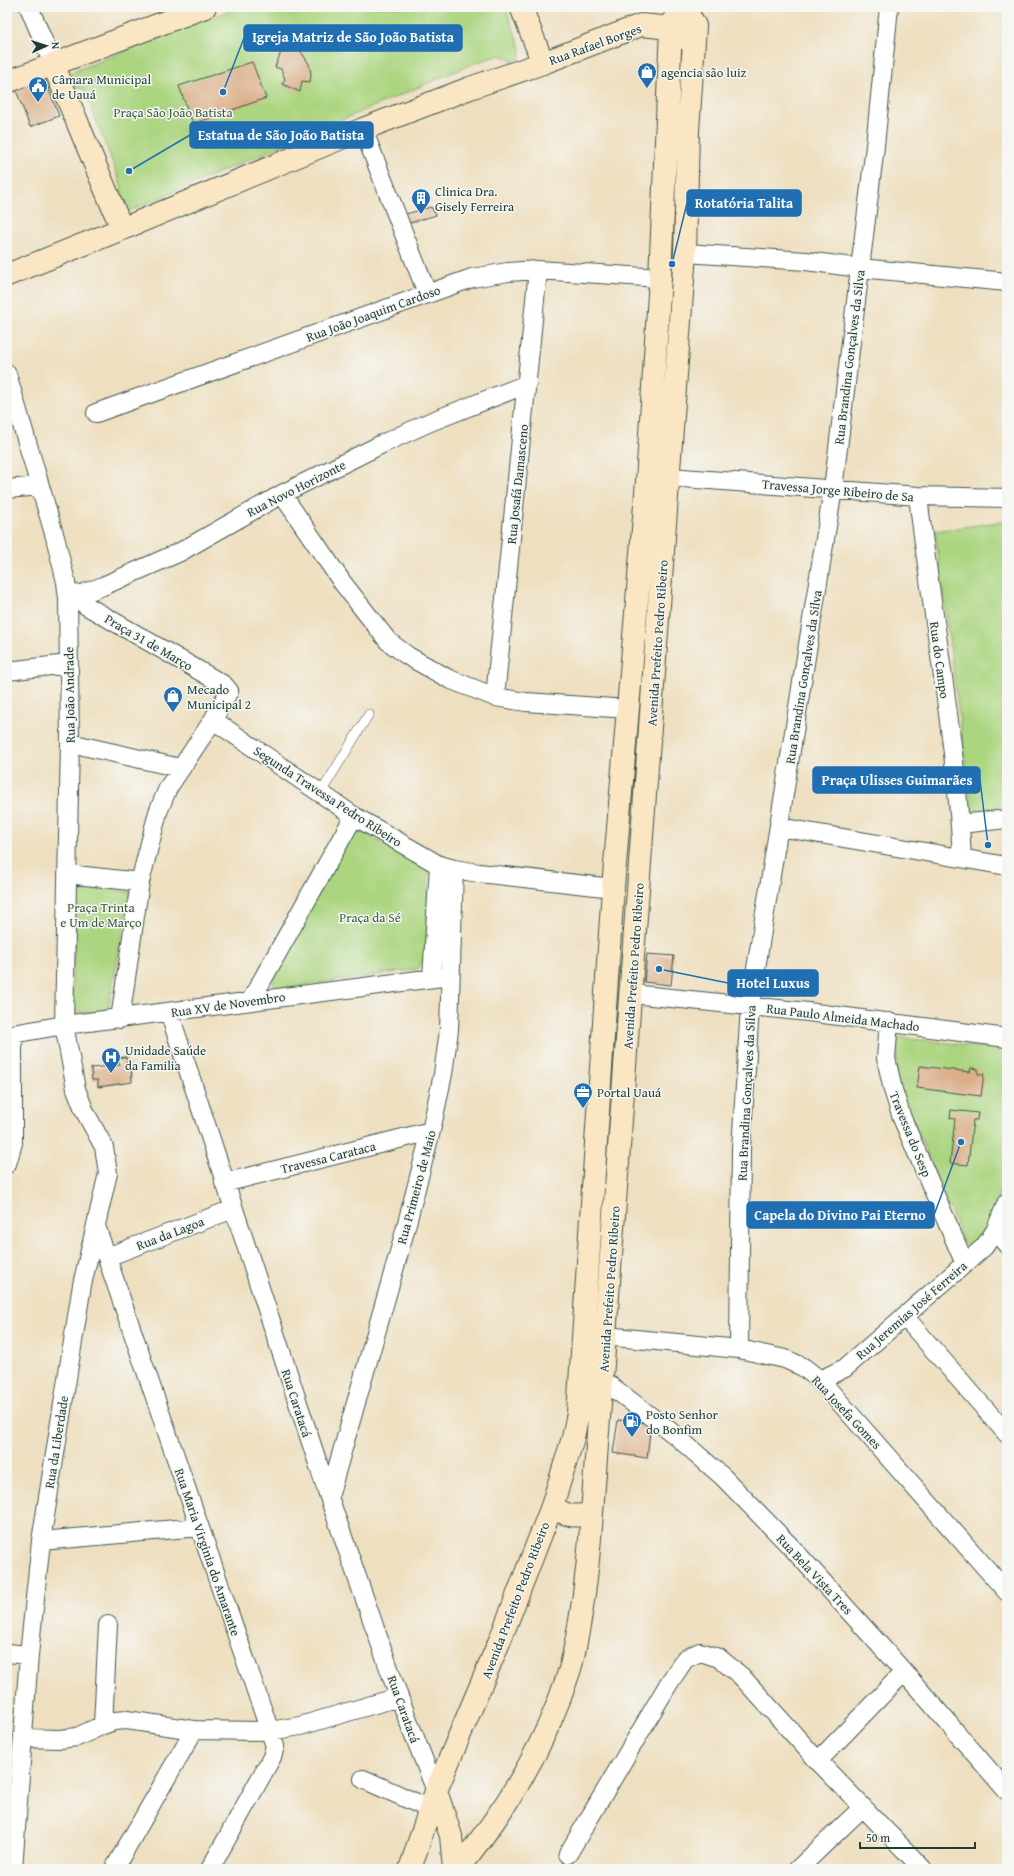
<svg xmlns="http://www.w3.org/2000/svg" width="1014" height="1876" font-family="'Gentium Book Plus',serif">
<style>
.green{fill:#acd580;stroke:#66895a}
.building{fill:#dbae87}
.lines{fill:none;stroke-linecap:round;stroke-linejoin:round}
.lane-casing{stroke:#3e5549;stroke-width:10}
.street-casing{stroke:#3e5549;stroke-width:20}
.secondary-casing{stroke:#3e5549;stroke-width:24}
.lane{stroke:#fff;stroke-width:9}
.street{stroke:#fff;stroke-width:18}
.secondary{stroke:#fbe6c4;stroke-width:22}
.labels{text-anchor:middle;stroke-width:3;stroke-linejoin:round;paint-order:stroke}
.street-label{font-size:13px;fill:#1f3d34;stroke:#f6f6f2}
.poi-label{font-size:13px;fill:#1f3d34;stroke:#f6f6f2;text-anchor:start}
.park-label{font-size:13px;fill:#3b5b43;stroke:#f6f6f2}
.leader{fill:none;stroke:#1f6fb2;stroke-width:1.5}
.callout-dot{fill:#1f6fb2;stroke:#f6f6f2;stroke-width:1.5}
.callout{fill:#1f6fb2;stroke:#1f6fb2;stroke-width:1.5}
.callout-label{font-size:14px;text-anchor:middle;font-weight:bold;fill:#fff}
</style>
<rect width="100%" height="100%" fill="#f6f6f2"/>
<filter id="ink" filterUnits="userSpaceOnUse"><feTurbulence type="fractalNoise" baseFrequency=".025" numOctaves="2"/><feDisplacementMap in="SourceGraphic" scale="8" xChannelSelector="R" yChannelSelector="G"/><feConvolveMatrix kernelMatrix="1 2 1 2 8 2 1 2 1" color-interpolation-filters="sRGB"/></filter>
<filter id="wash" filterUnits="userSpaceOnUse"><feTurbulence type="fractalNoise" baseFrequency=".012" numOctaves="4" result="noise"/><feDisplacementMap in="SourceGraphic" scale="16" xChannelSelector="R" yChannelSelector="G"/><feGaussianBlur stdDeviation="0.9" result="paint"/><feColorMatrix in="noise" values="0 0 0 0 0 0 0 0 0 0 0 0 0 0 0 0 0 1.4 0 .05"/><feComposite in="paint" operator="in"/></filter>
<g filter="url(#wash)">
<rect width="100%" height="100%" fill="#eedfc0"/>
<!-- green -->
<path class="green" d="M238 7H505L521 50 520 58 513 61 500 55 475 63 129 211 125 210 117 198 122 187 84 89 76 88 71 83 70 76 72 72Z
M1007 521V808L972 814 935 531Z
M363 832 429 871 426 955 418 969 278 989 273 984 274 978 349 836Z
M78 885 131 892 107 1013 70 1012Z
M897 1037 1007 1050V1173L988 1225 979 1242 971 1245 964 1244 897 1081Z"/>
<g id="blocks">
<!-- building -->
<path class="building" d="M283 47 291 52 295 47 300 50 309 64 311 74 310 82 302 81 300 92 282 84 285 79 281 69 275 67Z
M252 62 266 98 193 124 179 86Z
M45 79 59 116 30 127 16 90Z
M431 207 436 215 410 223 406 214Z
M647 954 674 956 671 985 644 982Z
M126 1057 127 1063 131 1064 132 1082 98 1087V1080H92L91 1068 120 1065 118 1058Z
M920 1066 970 1072 971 1068 978 1069V1074H984L981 1096 917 1088Z
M951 1110 978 1113 977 1120H973L968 1165 950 1163 955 1119 950 1118Z
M618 1420 651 1423 647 1458 613 1453Z"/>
</g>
</g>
<g filter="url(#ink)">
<use href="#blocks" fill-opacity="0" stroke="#3e5549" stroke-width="1"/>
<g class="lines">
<defs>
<path id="lane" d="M320 794 369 714"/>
<path id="street" d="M29 7 53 64
M363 129 427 293
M685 253 806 261 860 268 1007 282
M7 374 55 537 66 582 68 599 70 743 64 1025 76 1089 85 1112 104 1147 108 1173 82 1285 41 1541 29 1655 13 1869
M96 413 472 278 508 272 538 270 660 278
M670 477 918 496 1007 498
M7 489 40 486
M282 494 342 582 388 641 408 656 449 679 495 697 526 702 628 709
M918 496C932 617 956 737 962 858
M79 594 85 605 224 685 229 691 213 720 168 788 158 812 140 882 120 1019
M68 599 103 586 180 552 282 494 382 444 430 422 527 384
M7 671 68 664
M495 697 538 270
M213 720 354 816 439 865 454 869 479 873 613 888
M70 743 180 768
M960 824 1007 819
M779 827 1007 866
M67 874 140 882
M432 978 439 865
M632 994 808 1012 1007 1038
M251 1000 354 816
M169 1012 329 1497 399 1697 436 1791
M889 1022 886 1058 893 1090 902 1118 965 1264
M7 1035 64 1025 450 976
M7 1164 13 1143V1034
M224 1183 431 1131
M96 1226 275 1746 272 1757 210 1869
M995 1231 1007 1245
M107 1257 233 1209
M904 1316 1007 1434
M605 1336 739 1349 785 1359 803 1367 820 1380 1007 1592
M739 1349 741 1149 750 1006 833 489 875 146 889 7
M603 1380 675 1435 723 1477 794 1550 904 1672 1007 1791
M820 1380 845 1368 984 1247 995 1231 1007 1202
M329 1497 402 1242 431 1131 443 1074 449 1030 454 869
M41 1541 199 1527
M7 1653 29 1655
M103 1725 108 1625
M23 1738 60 1739 77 1737 103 1725 114 1721 127 1720 194 1730 270 1731 300 1726 399 1697
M818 1761 904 1672
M363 1779 430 1809
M568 1854 669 1683 685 1659 700 1652 719 1658 741 1676 818 1761 923 1869
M114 1869 194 1730
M798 1869 863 1807"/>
<path id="secondary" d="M521 7 543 63
M53 64 122 229
M7 82 205 7
M7 275 122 229 363 129 470 88 543 63 641 25 671 28 660 278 647 481 613 888 578 1413 573 1438 552 1506 500 1640 436 1791 410 1869
M552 1506C565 1516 576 1518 592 1513
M436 1791 451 1836 454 1869
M457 1869C506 1811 547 1742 570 1669 573 1659 575 1647 577 1637 585 1596 589 1555 592 1513L685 253 688 131 695 26C691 16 685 12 676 16L671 24 672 33 679 38H686L694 30"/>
</defs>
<!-- lane casing -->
<use href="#lane" class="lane-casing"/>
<!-- street casing -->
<use href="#street" class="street-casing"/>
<!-- secondary casing -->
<use href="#secondary" class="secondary-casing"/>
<!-- lane -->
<use href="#lane" class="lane"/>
<!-- street -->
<use href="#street" class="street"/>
<!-- secondary -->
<use href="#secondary" class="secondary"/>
</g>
</g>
<!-- icons -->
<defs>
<symbol id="shop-pin" viewBox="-11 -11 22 30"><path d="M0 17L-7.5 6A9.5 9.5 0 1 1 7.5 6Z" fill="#1f6fb2" stroke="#f6f6f2"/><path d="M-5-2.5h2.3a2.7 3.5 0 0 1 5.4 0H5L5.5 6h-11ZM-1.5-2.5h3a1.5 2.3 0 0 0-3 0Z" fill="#fff"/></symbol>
<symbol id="civic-pin" viewBox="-11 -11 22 30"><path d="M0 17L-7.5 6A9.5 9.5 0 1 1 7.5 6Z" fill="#1f6fb2" stroke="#f6f6f2"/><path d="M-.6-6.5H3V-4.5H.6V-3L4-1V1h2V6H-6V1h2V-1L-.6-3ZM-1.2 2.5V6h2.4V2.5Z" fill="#fff"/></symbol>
<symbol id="building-pin" viewBox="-11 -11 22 30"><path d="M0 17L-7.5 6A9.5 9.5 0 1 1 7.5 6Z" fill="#1f6fb2" stroke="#f6f6f2"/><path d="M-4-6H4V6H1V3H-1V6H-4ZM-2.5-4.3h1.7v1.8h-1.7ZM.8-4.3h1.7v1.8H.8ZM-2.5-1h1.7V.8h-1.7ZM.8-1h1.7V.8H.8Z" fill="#fff"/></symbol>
<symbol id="hospital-pin" viewBox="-11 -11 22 30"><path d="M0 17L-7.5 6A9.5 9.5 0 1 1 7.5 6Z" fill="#1f6fb2" stroke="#f6f6f2"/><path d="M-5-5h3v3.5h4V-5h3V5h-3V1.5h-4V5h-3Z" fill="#fff"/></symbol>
<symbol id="office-pin" viewBox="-11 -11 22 30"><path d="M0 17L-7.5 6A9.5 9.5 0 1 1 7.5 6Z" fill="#1f6fb2" stroke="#f6f6f2"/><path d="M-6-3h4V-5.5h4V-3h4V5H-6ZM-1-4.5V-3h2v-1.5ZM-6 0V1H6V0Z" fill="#fff"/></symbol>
<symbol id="fuel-pin" viewBox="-11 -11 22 30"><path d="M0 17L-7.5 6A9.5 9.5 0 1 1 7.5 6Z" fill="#1f6fb2" stroke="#f6f6f2"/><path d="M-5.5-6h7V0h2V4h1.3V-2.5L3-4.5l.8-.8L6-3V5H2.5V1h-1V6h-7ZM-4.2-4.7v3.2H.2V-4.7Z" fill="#fff"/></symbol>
</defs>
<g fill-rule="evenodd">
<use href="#shop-pin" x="636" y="61" width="22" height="30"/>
<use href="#civic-pin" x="27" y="75" width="22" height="30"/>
<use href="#building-pin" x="410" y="187" width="22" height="30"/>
<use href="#shop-pin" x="162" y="685" width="22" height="30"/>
<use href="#hospital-pin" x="100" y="1046" width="22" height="30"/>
<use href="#office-pin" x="572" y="1081" width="22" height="30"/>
<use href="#fuel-pin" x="621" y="1410" width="22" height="30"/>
</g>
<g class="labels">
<!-- street labels -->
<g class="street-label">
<text transform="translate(595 44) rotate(-20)" y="5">Rua Rafael Borges</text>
<text transform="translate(373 313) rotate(-20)" y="5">Rua João Joaquim Cardoso</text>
<text transform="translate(849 357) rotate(-83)" y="5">Rua Brandina Gonçalves da Silva</text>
<text transform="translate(517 484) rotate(-84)" y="5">Rua Josafá Damasceno</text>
<text transform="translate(296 488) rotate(-27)" y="5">Rua Novo Horizonte</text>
<text transform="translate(838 490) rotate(5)" y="5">Travessa Jorge Ribeiro de Sa</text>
<text transform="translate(149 642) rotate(30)" y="5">Praça 31 de Março</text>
<text transform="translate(657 643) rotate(-86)" y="5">Avenida Prefeito Pedro Ribeiro</text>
<text transform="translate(940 660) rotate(82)" y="5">Rua do Campo</text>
<text transform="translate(803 677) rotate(-81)" y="5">Rua Brandina Gonçalves da Silva</text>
<text transform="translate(69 695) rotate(-91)" y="5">Rua João Andrade</text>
<text transform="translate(328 796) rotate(33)" y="5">Segunda Travessa Pedro Ribeiro</text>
<text transform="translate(633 966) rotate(-86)" y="5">Avenida Prefeito Pedro Ribeiro</text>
<text transform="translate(228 1004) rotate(-8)" y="5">Rua XV de Novembro</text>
<text transform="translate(843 1017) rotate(7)" y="5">Rua Paulo Almeida Machado</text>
<text transform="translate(746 1093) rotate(-87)" y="5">Rua Brandina Gonçalves da Silva</text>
<text transform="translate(911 1134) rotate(68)" y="5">Travessa do Sesp</text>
<text transform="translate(328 1157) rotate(-14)" y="5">Travessa Carataca</text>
<text transform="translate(416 1187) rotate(-75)" y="5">Rua Primeiro de Maio</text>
<text transform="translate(170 1233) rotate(-21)" y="5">Rua da Lagoa</text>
<text transform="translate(609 1289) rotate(-86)" y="5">Avenida Prefeito Pedro Ribeiro</text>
<text transform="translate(911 1310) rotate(-41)" y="5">Rua Jeremias José Ferreira</text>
<text transform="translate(297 1403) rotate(72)" y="5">Rua Caratacá</text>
<text transform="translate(847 1412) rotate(47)" y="5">Rua Josefa Gomes</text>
<text transform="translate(56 1442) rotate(-81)" y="5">Rua da Liberdade</text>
<text transform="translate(208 1552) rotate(71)" y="5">Rua Maria Virginia do Amarante</text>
<text transform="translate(815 1574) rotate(47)" y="5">Rua Bela Vista Tres</text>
<text transform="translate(515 1600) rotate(-69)" y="5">Avenida Prefeito Pedro Ribeiro</text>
<text transform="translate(404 1709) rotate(70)" y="5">Rua Caratacá</text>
</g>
<!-- poi labels -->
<g class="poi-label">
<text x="661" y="77">agencia são luiz</text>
<text x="52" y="84">Câmara Municipal<tspan x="52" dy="15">de Uauá</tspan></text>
<text x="435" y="196">Clinica Dra.<tspan x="435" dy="15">Gisely Ferreira</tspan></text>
<text x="187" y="694">Mecado<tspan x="187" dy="15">Municipal 2</tspan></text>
<text x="125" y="1055">Unidade Saúde<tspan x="125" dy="15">da Familia</tspan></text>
<text x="597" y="1097">Portal Uauá</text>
<text x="646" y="1419">Posto Senhor<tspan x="646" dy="15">do Bonfim</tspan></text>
</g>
<!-- park labels -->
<g class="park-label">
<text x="173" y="117">Praça São João Batista</text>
<text x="101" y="912">Praça Trinta<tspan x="101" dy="15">e Um de Março</tspan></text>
<text x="370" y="922">Praça da Sé</text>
</g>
</g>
<!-- callouts -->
<path class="leader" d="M223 92L244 38M129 171L190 135M672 264L687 203M988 845L980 780M659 969L728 983M961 1142L934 1215"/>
<g class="callout-dot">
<circle cx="223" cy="92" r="4"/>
<circle cx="129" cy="171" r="4"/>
<circle cx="672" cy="264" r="4"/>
<circle cx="988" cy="845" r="4"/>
<circle cx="659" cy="969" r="4"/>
<circle cx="961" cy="1142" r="4"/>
</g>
<g class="callout">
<rect x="244" y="25" width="218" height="26" rx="4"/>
<rect x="190" y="122" width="183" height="26" rx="4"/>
<rect x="687" y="190" width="114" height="26" rx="4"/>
<rect x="813" y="767" width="167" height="26" rx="4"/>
<rect x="728" y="970" width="90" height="26" rx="4"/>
<rect x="747" y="1202" width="187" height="26" rx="4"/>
</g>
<g class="callout-label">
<text x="353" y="42">Igreja Matriz de São João Batista</text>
<text x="281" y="140">Estatua de São João Batista</text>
<text x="744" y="208">Rotatória Talita</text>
<text x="897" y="785">Praça Ulisses Guimarães</text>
<text x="773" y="988">Hotel Luxus</text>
<text x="840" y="1220">Capela do Divino Pai Eterno</text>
</g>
<!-- margin -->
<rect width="1014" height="1876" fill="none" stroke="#f6f6f2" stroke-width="24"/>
<!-- north arrow -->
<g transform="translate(46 46) rotate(87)" stroke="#f6f6f2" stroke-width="3" paint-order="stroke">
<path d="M0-3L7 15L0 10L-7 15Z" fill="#1f3d34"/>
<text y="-6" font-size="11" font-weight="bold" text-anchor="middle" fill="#1f3d34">N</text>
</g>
<!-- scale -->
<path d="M860 1842v6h115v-6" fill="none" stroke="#1f3d34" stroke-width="2"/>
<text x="866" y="1842" font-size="12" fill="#1f3d34" stroke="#f6f6f2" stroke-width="3" paint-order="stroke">50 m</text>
</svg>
